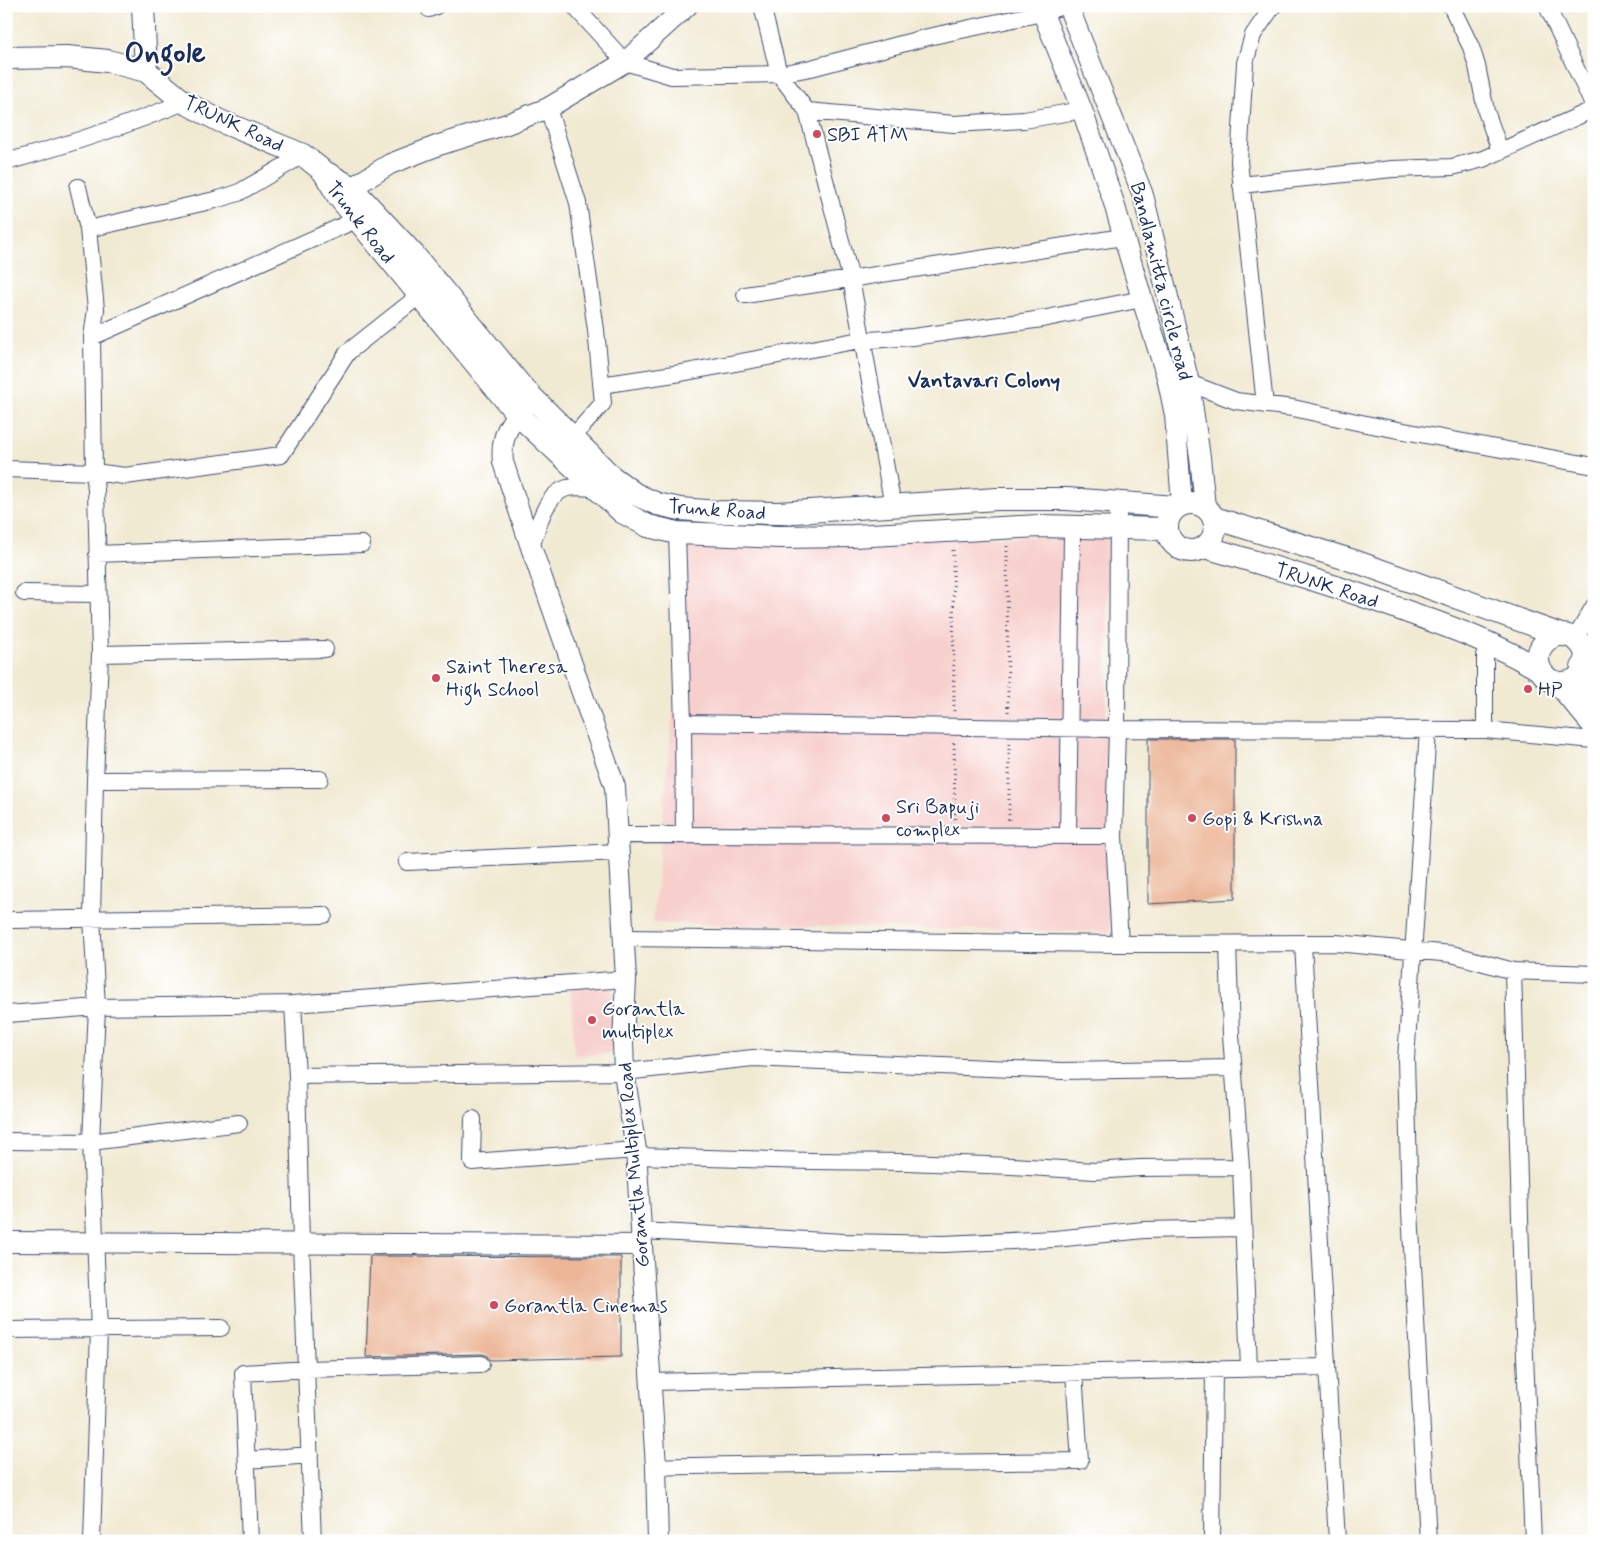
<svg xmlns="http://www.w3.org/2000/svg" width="1600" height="1547" font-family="Mynerve,sans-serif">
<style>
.built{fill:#f7d0cd}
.building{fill:#ecb697}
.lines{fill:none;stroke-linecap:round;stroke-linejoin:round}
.minor-casing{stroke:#3b4b70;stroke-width:18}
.tertiary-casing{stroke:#3b4b70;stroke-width:22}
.secondary-casing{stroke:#3b4b70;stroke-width:24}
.primary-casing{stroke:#3b4b70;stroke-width:28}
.path{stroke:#3b4b70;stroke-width:3;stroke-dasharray:1 4;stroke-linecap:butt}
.minor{stroke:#fff;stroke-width:16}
.tertiary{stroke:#fff;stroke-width:20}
.secondary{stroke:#fff;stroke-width:22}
.primary{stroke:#fff;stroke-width:26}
.poi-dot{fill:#d1495b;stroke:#fff;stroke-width:2}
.labels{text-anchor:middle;stroke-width:4;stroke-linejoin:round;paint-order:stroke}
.street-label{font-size:20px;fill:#1b2f5e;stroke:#fff}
.poi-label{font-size:20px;fill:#1b2f5e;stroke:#fff;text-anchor:start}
.neighbourhood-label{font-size:21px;font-weight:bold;fill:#1b2f5e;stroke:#fff}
.town-label{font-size:30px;font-weight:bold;fill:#1b2f5e;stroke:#fff}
</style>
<rect width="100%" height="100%" fill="#fff"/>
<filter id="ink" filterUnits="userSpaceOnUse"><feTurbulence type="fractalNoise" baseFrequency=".02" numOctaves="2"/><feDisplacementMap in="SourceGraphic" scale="10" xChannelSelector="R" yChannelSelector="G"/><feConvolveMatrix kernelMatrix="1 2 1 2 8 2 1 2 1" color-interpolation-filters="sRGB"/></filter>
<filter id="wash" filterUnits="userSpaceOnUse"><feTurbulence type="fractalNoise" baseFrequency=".0096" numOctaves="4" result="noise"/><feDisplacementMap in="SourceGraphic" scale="20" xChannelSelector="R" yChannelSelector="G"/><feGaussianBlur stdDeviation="1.12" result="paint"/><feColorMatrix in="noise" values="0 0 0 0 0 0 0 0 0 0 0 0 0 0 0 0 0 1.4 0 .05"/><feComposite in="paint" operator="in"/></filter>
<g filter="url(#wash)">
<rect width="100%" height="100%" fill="#f1ead3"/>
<!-- built -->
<path class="built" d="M1108 536 1106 713 1110 932 653 923 689 541Z
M571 987H612L613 1053 574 1056Z"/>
<g id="blocks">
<!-- building -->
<path class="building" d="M1148 739H1235V899L1148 904Z
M370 1256 621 1257V1357L490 1360 486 1355 481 1354 366 1357Z"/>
</g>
</g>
<g filter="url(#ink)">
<use href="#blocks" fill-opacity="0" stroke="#3b4b70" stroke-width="1"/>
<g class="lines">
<defs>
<path id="minor" d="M574 6 625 62 672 76 779 74 811 68 928 37 1042 13 1063 6
M762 6 779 74 807 111 954 124 1024 120 1082 110
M1451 6 1471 47 1477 66 1486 111 1500 151
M1547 6 1594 107
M429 9 436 6
M548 108 578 203 596 330 603 403 572 438
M807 111 851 279 893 506
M6 162C67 145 126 126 184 102
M1241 185 1392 169 1452 167 1483 159 1594 109
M88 229 219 199 238 193 303 155
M745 295 1123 237
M92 337 358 219
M1180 384 1189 383 1236 401 1293 408 1366 424 1594 466
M601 385 681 373 855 341 913 337 1042 319 1142 299
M1265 405 1239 161 1245 63 1253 35 1273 6
M6 469 94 472 92 337 96 309 88 229 78 187
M1118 503 1117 729 1114 836 1120 944
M677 533 683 723 684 835
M531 547C538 528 544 495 567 488 576 486 586 488 595 488
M97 554 362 544
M24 593 98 594
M1575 639 1594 606
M100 654 325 649
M683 723 1117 729 1485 730 1594 740
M1485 730V642
M95 780 320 779
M618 835 1114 836
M1068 836 1072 536
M407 862 619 852
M11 920 324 915
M624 938 1120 944 1336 943 1452 954 1513 971 1594 974
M1228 944 1231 1035 1241 1167 1249 1369
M1303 944 1337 1541
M1513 971 1522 1287 1533 1541
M293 1004 297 1076 301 1244 313 1541
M8 1014 97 1007 293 1004 626 979
M297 1076 624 1072 753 1058 1062 1071 1234 1068
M473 1119 472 1162 636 1150
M8 1141 91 1142 239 1123
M636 1156 811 1161 906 1162 1012 1166 1095 1171 1140 1168 1241 1167
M641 1231 844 1242 943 1244 1055 1239 1144 1230 1242 1228
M6 1330 221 1328
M650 1382 1326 1367
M247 1460 310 1455
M656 1467C797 1463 939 1463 1080 1461L1074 1372
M92 1541 99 1330 91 1142 97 1007 92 918 95 780 100 654 96 490 94 472 125 476 281 455 348 352 420 295
M250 1541 243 1373 307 1369 481 1364
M1212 1541 1214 1369
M1428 1541 1410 1211 1406 1059 1428 730"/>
<path id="tertiary" d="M1040 6 1082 110 1113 200 1142 299 1167 377 1175 415 1182 504
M1068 6 1143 195 1189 383 1200 457 1205 507
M338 196 390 164 439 145 507 124 548 108 625 62 687 6
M528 403C510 421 500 435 503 462L531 547 615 787 626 979 623 1042 624 1072 636 1150 656 1467 658 1541
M6 1242 642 1245"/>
<path id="secondary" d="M143 6 146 71
M6 58 67 57 108 61 146 71 184 102 220 121 303 155 323 171 351 187 414 255 522 387 612 477 635 494 657 504 680 509 719 512 778 513 997 499H1067L1176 507
M325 174 338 196 517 414 622 512 648 526 677 533 780 537 853 536 1040 526 1166 529
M1167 527a24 24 0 1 1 48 0a24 24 0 1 1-48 0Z
M1214 518 1357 562 1561 635
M1205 547C1273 567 1341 587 1408 612 1453 628 1499 645 1540 670
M1538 659a24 24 0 1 1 48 0a24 24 0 1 1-48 0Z
M1579 676 1594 693
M1558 683 1594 726"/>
<path id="primary" d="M1584 668 1594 669"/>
</defs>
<!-- minor casing -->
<use href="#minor" class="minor-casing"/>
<!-- tertiary casing -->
<use href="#tertiary" class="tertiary-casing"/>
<!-- secondary casing -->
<use href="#secondary" class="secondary-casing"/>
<!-- primary casing -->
<use href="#primary" class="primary-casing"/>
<!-- path -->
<path class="path" d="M1007 546 1008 712
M953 550 954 711
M954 743 955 819
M1009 744V820"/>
<!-- minor -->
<use href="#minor" class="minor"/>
<!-- tertiary -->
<use href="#tertiary" class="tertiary"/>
<!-- secondary -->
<use href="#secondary" class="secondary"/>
<!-- primary -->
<use href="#primary" class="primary"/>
</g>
</g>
<!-- markers -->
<g class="poi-dot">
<circle cx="817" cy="134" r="5"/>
<circle cx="436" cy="678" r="5"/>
<circle cx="1528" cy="689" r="5"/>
<circle cx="886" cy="818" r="5"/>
<circle cx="1192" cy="818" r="5"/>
<circle cx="592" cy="1020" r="5"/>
<circle cx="494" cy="1305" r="5"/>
</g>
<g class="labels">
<!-- street labels -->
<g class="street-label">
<text transform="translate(234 123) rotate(25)" y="7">TRUNK Road</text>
<text transform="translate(361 222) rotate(52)" y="7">Trunk Road</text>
<text transform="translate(1162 281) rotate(76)" y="7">Bandlamitta circle road</text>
<text transform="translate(717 509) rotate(4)" y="7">Trunk Road</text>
<text transform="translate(1327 585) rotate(18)" y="7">TRUNK Road</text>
<text transform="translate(633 1165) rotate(-95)" y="7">Gorantla Multiplex Road</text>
</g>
<!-- poi labels -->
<g class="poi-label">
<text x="827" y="141">SBI ATM</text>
<text x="446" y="673">Saint Theresa<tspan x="446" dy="23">High School</tspan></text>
<text x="1538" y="696">HP</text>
<text x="896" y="813">Sri Bapuji<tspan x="896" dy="23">complex</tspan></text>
<text x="1202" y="825">Gopi &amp; Krishna</text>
<text x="602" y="1015">Gorantla<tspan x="602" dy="23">multiplex</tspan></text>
<text x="504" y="1312">Gorantla Cinemas</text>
</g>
<!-- neighbourhood labels -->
<g class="neighbourhood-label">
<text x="984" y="387">Vantavari Colony</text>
</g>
<!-- town labels -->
<g class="town-label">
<text x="165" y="62">Ongole</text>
</g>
</g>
<!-- margin -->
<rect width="1600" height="1547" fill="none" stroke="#fff" stroke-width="25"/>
</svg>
